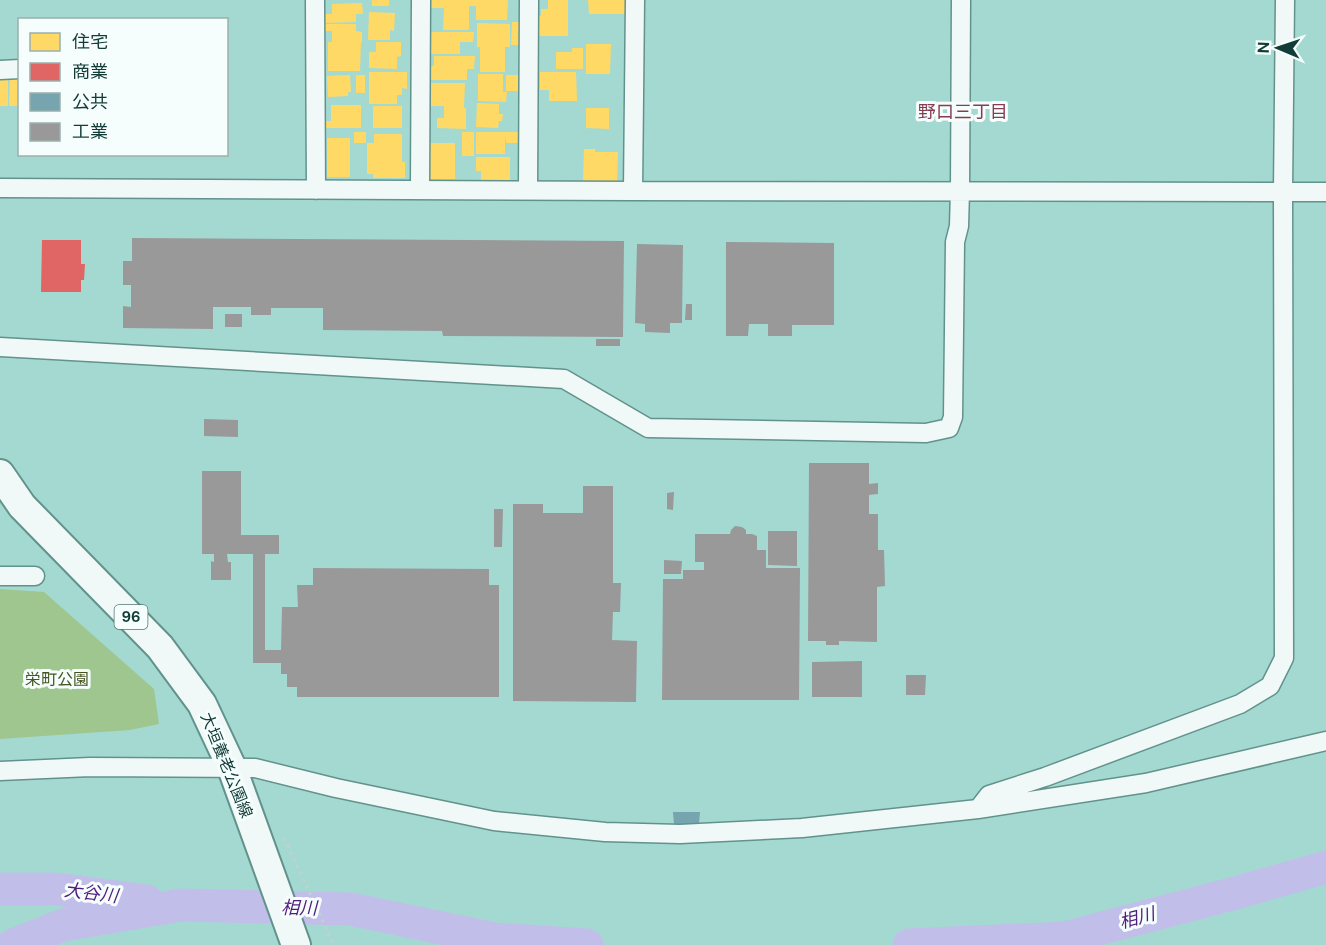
<svg xmlns="http://www.w3.org/2000/svg" width="1326" height="945" font-family="'DM Sans','Noto Sans JP',sans-serif">
<style>
.green{fill:#9ec68e}
.homes{fill:#ffd966}
.shops{fill:#e06666}
.public{fill:#76a5af}
.industry{fill:#999}
.lines{fill:none;stroke-linecap:round;stroke-linejoin:round}
.stream{stroke:#c1beea;stroke-width:5}
.river{stroke:#c1beea;stroke-width:33}
.street-casing{stroke:#62928c;stroke-width:21}
.primary-casing{stroke:#62928c;stroke-width:32}
.path{stroke:#c0d1cf;stroke-width:3;stroke-dasharray:3 4.5;stroke-linecap:butt}
.street{stroke:#f1f9f8;stroke-width:18}
.primary{stroke:#f1f9f8;stroke-width:28}
.labels{text-anchor:middle;stroke-width:6;stroke-linejoin:round;paint-order:stroke}
.shield{fill:#f5fefc;stroke:#567672;stroke-width:1.5}
.shield-label{font-size:15px;font-weight:bold;fill:#123c37}
.park-label{font-size:16px;fill:#465522;stroke:#f5fefc}
.street-label{font-size:16px;fill:#123c37;stroke:#f5fefc}
.neighbourhood-label{font-size:18px;fill:#843d51;stroke:#f5fefc}
.water-label{font-size:18px;font-style:italic;fill:#501c7d;stroke:#f5fefc}
</style>
<rect width="100%" height="100%" fill="#a4d9d2"/>
<!-- green -->
<path class="green" d="M0 589 44 592 154 689 159 724 130 730 0 739Z"/>
<!-- homes -->
<path class="homes" d="M372 0H389V6H372Z
M429 0H508L507 20H476V6H469V30H443L444 8H429Z
M548 0H568V36H539V16H541V9H548Z
M588 0H626V14H589Z
M362 3 363 14H356V22L323 23V14H332V4Z
M369 12 395 13 394 31 390 30V40H368Z
M512 22H521V45H511Z
M477 23 510 24V47H505V72H480V47H477Z
M323 24H356V31L362 32V42H361L360 71H328V42H332V31H323Z
M428 32H474L473 42H460V54H428Z
M376 42H401V56L397 57V69L369 68V52H376Z
M586 44H611L610 74H586Z
M572 48H583V69H556V52H572Z
M434 56H475L474 69H467V80H428V66H434Z
M369 72H407V89L402 88V95H397V104H369Z
M540 72H576L577 101H549V90H540Z
M478 74H503V92H507L506 102 478 101Z
M10 75H20V106H9Z
M350 75 351 92H348V96L328 97 327 76Z
M356 75H365V93H356Z
M506 75H523V91H506Z
M0 80H8V106H0Z
M430 83H465L464 106V108H466V129L437 128V118H444V106H430Z
M477 103 499 104V114H503L502 121H499L498 128 476 127Z
M331 105H361V128H320V121H331Z
M373 106H402V128H373Z
M586 108H609V129L586 128Z
M354 132H366V143H354Z
M462 132H474V156H462Z
M476 132H522V143H506L505 135V154H476Z
M374 134H402V162H405V178H373V174H367V143H374Z
M327 138H350V177H327Z
M430 143H455V179H430Z
M584 149H595V152H618L617 182 583 181Z
M476 157H510V180H481V171H476Z"/>
<!-- shops -->
<path class="shops" d="M42 240H81V264H85L84 280H81V292H41Z"/>
<!-- public -->
<path class="public" d="M673 812H700L699 824H674Z"/>
<!-- industry -->
<path class="industry" d="M132 238 624 241 623 337 443 336 442 331 323 330V308H271V315H251V307H213V329L123 328V306L131 307V285H123V261H132Z
M726 242 834 243V325H792V336H768V324H749L748 336H726Z
M637 244 683 245 682 323H670V333L645 332V324L635 323Z
M686 304H692V320H685Z
M225 314H242V327H225Z
M596 339H620V346H596Z
M204 419 238 420V437L204 436Z
M809 463H869V484L878 483V494L869 495V514H878V550H884L885 586 877 587V642L839 641V645H826V641H808Z
M202 471H241V535H279V554H265V650H281L282 607H298L297 585H313V568L489 569V585H499V697H297V687H287V674H281V663H253V554H227L228 562H231V580H211V561L214 562V554H202Z
M583 486H613V583H621L620 612H613L612 640 637 641 636 702 513 701V504H543V513H583Z
M674 492 673 510 667 509V493Z
M494 509H503L502 547H494Z
M735 526 742 527 746 530V534H752L757 536V550H766V568H800L799 700H662L663 579H683V570H704V562H695V534H730L731 530Z
M768 531H797V566L768 565Z
M664 560 682 561 681 574H664Z
M862 661V697H812V662Z
M906 675H926L925 695H906Z"/>
<g class="lines">
<!-- stream -->
<path class="stream" d="M570 945 571 944"/>
<!-- river -->
<path class="river" d="M0 889H56L147 901
M13 945 63 925 181 905 350 909 494 939 587 945
M909 945 1065 938 1239 892 1326 867"/>
<defs>
<path id="street" d="M315 0 316 190
M0 70 20 69
M0 188 633 191 1326 192
M420 189 421 0
M528 190 529 0
M633 191 635 0
M0 347 564 379 648 428 926 433 949 428 953 417 955 242 959 226 960 191 961 0
M0 576H35
M0 771 90 767 255 768 336 788 494 821 605 832 680 834 802 828 978 809 1146 783 1326 741
M978 809 989 795 1045 777 1240 704 1270 686 1284 658 1283 191 1285 0"/>
<path id="primary" d="M0 474 22 506 160 647 202 704 232 768 296 945"/>
</defs>
<!-- street casing -->
<use href="#street" class="street-casing"/>
<!-- primary casing -->
<use href="#primary" class="primary-casing"/>
<!-- path -->
<path class="path" d="M284 838 334 945"/>
<!-- street -->
<use href="#street" class="street"/>
<!-- primary -->
<use href="#primary" class="primary"/>
</g>
<g class="labels">
<!-- shield labels -->
<rect class="shield" x="114.5" y="605" width="33" height="24" rx="4.5"/>
<g class="shield-label">
<text x="131" y="622">96</text>
</g>
<!-- park labels -->
<g class="park-label">
<text x="57" y="685">栄町公園</text>
</g>
<!-- street labels -->
<g class="street-label">
<text transform="translate(227 765) rotate(68)" y="6">大垣養老公園線</text>
</g>
<!-- neighbourhood labels -->
<g class="neighbourhood-label">
<text x="963" y="118">野口三丁目</text>
</g>
<!-- water labels -->
<g class="water-label">
<text transform="translate(91 893) rotate(7)" y="6">大谷川</text>
<text transform="translate(299 908) rotate(1)" y="6">相川</text>
<text transform="translate(1137 918) rotate(-15)" y="6">相川</text>
</g>
</g>
<!-- legend -->
<rect x="18" y="18" width="210" height="138" fill="#f5fefc" stroke="#9ab0ad" stroke-width="1.5"/>
<rect x="30" y="33" width="30" height="18" fill="#ffd966" stroke="#9ab0ad" stroke-width="1.5"/>
<text x="72" y="48" font-size="18" fill="#123c37">住宅</text>
<rect x="30" y="63" width="30" height="18" fill="#e06666" stroke="#9ab0ad" stroke-width="1.5"/>
<text x="72" y="78" font-size="18" fill="#123c37">商業</text>
<rect x="30" y="93" width="30" height="18" fill="#76a5af" stroke="#9ab0ad" stroke-width="1.5"/>
<text x="72" y="108" font-size="18" fill="#123c37">公共</text>
<rect x="30" y="123" width="30" height="18" fill="#999999" stroke="#9ab0ad" stroke-width="1.5"/>
<text x="72" y="138" font-size="18" fill="#123c37">工業</text>
<!-- north arrow -->
<g transform="translate(1278 48) rotate(272)" stroke="#f5fefc" stroke-width="4.5" paint-order="stroke">
<path d="M0-4.5L10 22L0 15L-10 22Z" fill="#123c37"/>
<text y="-9" font-size="16" font-weight="bold" text-anchor="middle" fill="#123c37">N</text>
</g>
</svg>
